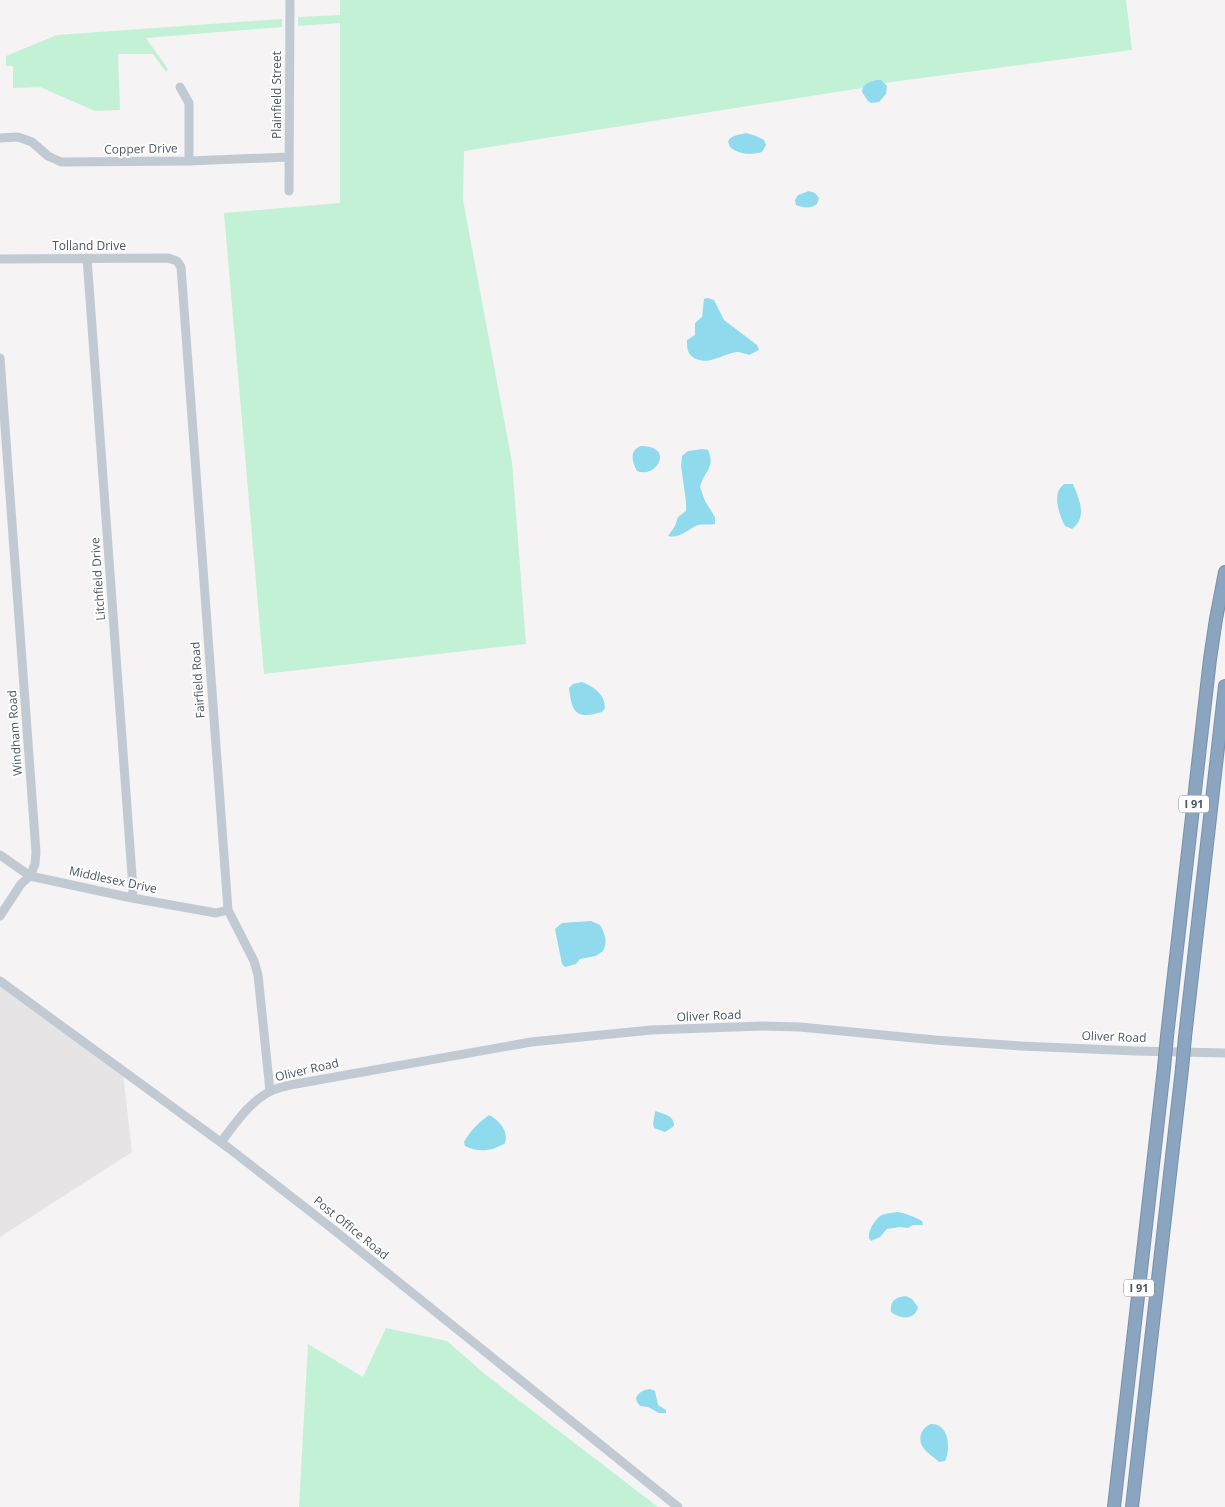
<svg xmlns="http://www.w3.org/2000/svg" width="1225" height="1507" font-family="'Open Sans',sans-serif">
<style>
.education{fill:#e6e4e5}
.green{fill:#c3f1d5}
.water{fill:#90daee}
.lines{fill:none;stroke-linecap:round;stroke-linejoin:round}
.highway-casing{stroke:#7690ad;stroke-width:14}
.minor{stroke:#c1cad2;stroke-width:9}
.highway{stroke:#8ba5c1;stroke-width:12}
.highway-bridge-casing{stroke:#7690ad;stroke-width:14;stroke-linecap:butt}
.highway-bridge{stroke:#8ba5c1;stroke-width:12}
.labels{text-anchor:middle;stroke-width:4;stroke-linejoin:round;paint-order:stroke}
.shield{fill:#fff;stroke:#808990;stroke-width:1}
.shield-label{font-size:11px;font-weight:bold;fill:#4a5661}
.street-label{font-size:12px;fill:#4a5661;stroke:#fff}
</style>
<rect width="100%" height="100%" fill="#f5f3f3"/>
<!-- education -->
<path class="education" d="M0 981 123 1073 132 1152 0 1237Z"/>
<!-- green -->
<path class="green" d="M340 0H1126L1132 50 884 83 881 81 865 85 862 88 464 151 463 200 512 462 526 644 264 674 224 213 340 203V23L298 26V17L340 15Z
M282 19V27L146 38 168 69 166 72 153 54H118L120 110 95 111 40 87 13 88V66H6V56L57 35Z
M386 1328 447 1341 486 1375 658 1507H299L308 1344 363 1377Z"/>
<!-- water -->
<path class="water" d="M877 80H881L887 86 886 94 879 102 871 103 868 101 862 92C863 83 869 82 877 80Z
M746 133 756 136 764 140 766 145 762 152C752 155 739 155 730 147L728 141C732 135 739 135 746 133Z
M809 191 815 193 819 198 817 204C811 209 803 208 796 205L795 200 798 195Z
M708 298 714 300 724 320 757 345 759 350 749 355C745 354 741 352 737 352 722 354 709 366 694 358 687 354 687 347 687 340L695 335V323L702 317 704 299Z
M641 446C675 446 657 479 637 471 632 462 629 450 641 446Z
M702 449 708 450C716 468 704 471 700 487L705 501 715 517V524C710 525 704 524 698 525 688 529 680 539 668 536L675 526 678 517 686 511V501L681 466 682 456 688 451Z
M1064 484H1073C1079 499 1088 517 1072 529L1065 526C1060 517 1054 500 1059 490 1059 489 1063 485 1064 484Z
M582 682C594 687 605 694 605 708L602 712C575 720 572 712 569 688L573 684Z
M591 921 600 925C605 933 608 942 603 951L596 956 580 959 576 964 565 967 562 964 555 929 562 923Z
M656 1111C665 1115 674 1115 674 1126L665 1132 654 1128 653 1124 655 1112Z
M489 1115C499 1120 509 1131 505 1143 493 1151 479 1153 465 1146L464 1142C471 1130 478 1123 489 1115Z
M897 1212C905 1213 915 1217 922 1221L923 1225H913L908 1228 900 1227 887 1229 880 1237 871 1241 869 1238C868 1231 874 1221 880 1216 885 1213 892 1213 897 1212Z
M906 1296 912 1299 918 1307C915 1321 900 1319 891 1312 890 1301 895 1297 906 1296Z
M650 1389 655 1391 658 1405 666 1410V1413H659L648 1407 640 1406 637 1402 636 1398C639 1392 643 1390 650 1389Z
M931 1424C949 1423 951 1449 945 1461L939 1462C934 1457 930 1455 926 1451 916 1442 920 1428 931 1424Z"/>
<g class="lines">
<defs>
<path id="highway" d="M1167 1036 1210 659 1216 619 1225 572
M1185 1037 1225 686
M1114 1507 1164 1068
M1132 1507 1182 1069"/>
</defs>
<!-- highway casing -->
<use href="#highway" class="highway-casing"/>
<!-- minor -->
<path class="minor" d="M180 87 189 103V161
M0 138 18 137 32 142 48 156 61 162 189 161 289 157
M289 191 290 0
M87 258 133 889 132 898
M0 259 168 258 177 261 181 267 228 910 254 961 258 975 270 1091
M0 358 36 852 35 864 30 876 21 884 0 916
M0 855 30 876 132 898 216 913 228 910
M0 981 230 1149 334 1230 678 1507
M221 1142C235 1124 250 1101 271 1091 277 1088 283 1087 290 1085L531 1042 651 1030 762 1026 800 1027 935 1040 1021 1046 1136 1051 1225 1053"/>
<!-- highway -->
<use href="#highway" class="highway"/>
<defs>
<path id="highway-bridge" d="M1164 1068 1167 1036
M1182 1069 1185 1037"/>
</defs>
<!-- highway-bridge casing -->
<use href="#highway-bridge" class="highway-bridge-casing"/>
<!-- highway-bridge -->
<use href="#highway-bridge" class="highway-bridge"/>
</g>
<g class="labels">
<!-- shield labels -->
<g class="shield">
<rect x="1179" y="795.5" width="30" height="17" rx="4"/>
<rect x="1124" y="1279.5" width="30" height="17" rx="4"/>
</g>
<g class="shield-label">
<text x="1194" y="808">I 91</text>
<text x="1139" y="1292">I 91</text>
</g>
<!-- street labels -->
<g class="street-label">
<text transform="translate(277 95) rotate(-90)" y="4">Plainfield Street</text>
<text transform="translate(141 149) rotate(-1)" y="4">Copper Drive</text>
<text x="89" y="250">Tolland Drive</text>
<text transform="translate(98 579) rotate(-94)" y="4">Litchfield Drive</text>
<text transform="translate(198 680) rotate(-94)" y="4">Fairfield Road</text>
<text transform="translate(15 733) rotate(-94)" y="4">Windham Road</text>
<text transform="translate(113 880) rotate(12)" y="4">Middlesex Drive</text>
<text transform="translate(709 1016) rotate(-2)" y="4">Oliver Road</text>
<text transform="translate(1114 1037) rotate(2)" y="4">Oliver Road</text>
<text transform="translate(307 1070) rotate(-13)" y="4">Oliver Road</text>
<text transform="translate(351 1228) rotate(39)" y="4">Post Office Road</text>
</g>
</g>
</svg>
